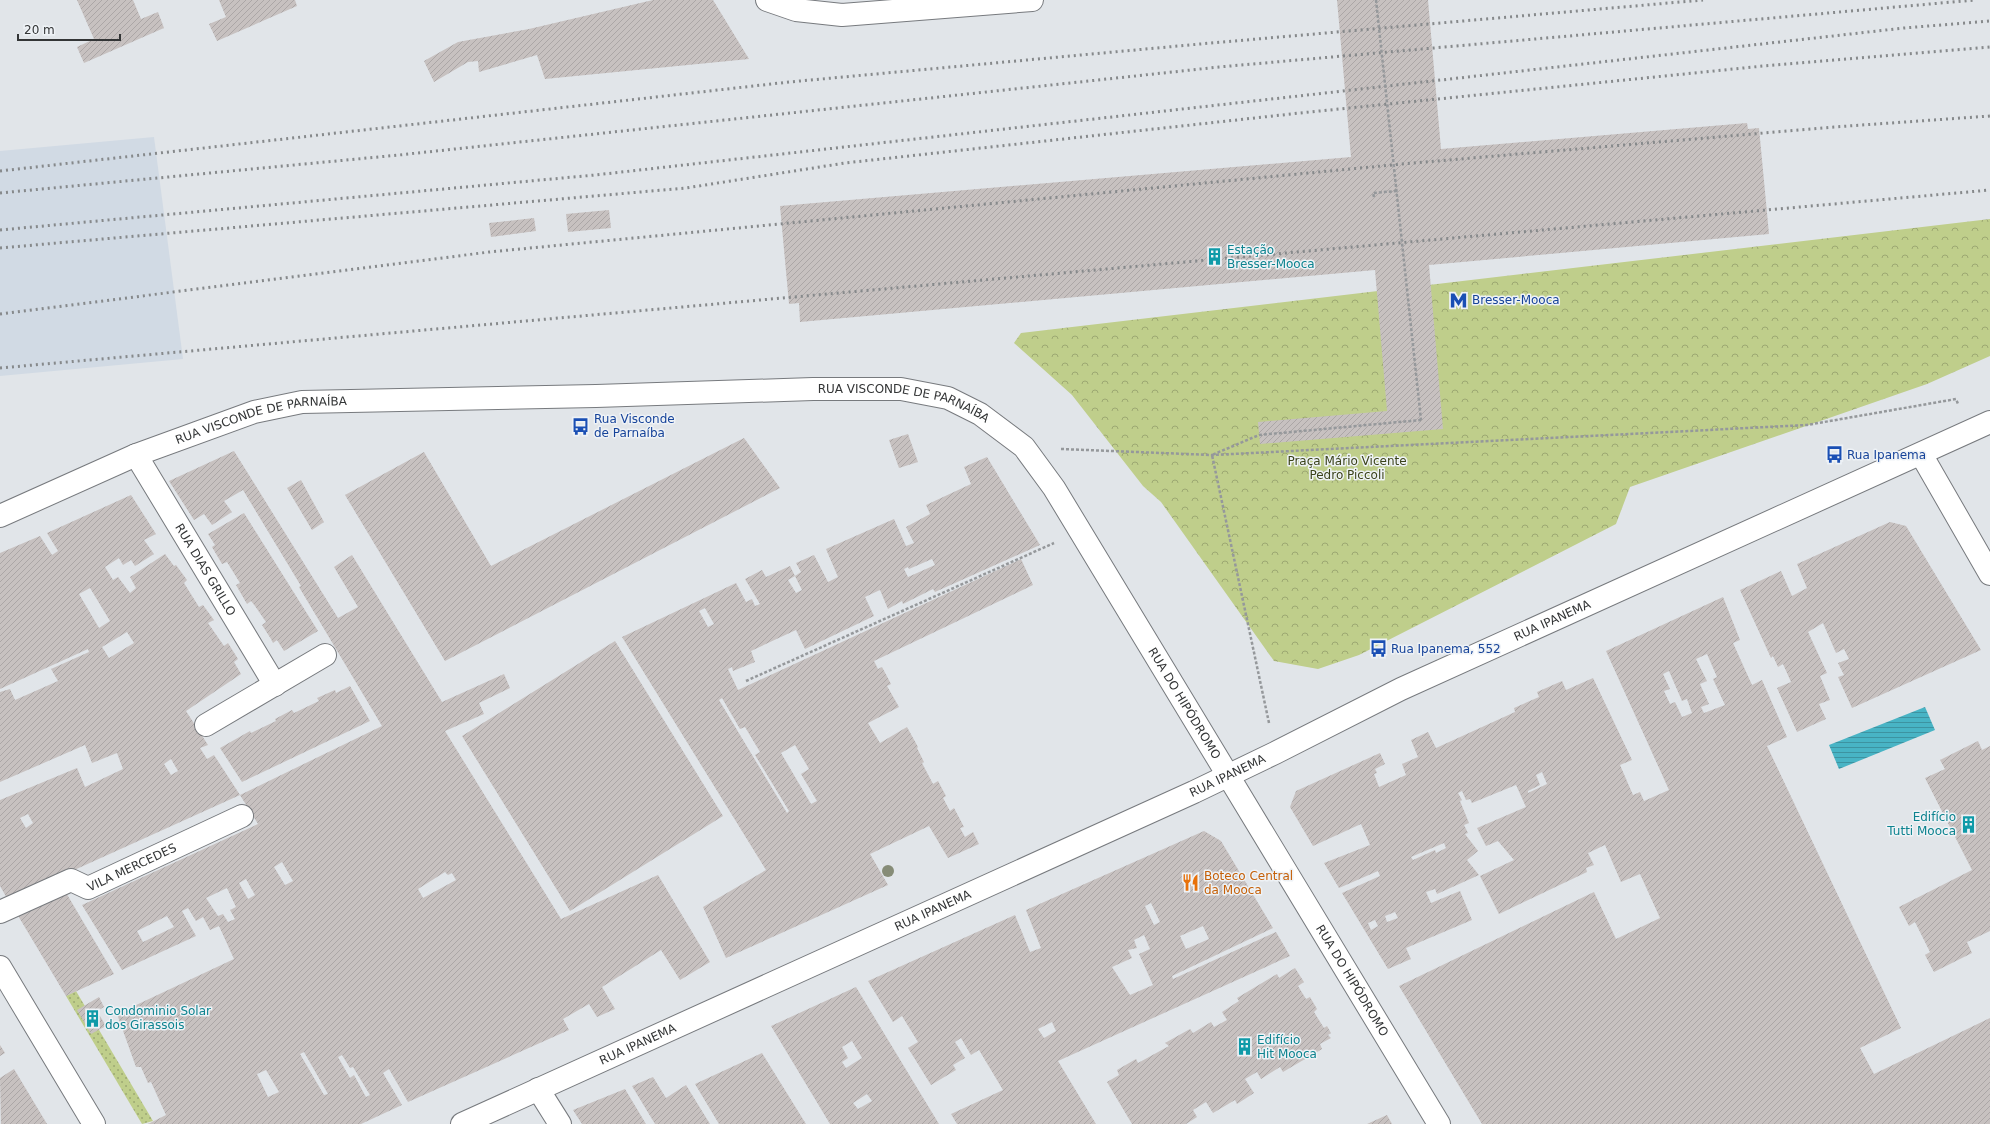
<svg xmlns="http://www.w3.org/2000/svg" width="1990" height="1124" font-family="'DejaVu Sans',sans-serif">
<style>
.built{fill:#d1dae4}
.grass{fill:url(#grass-dots)}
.park{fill:url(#park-crowns)}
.water{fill:url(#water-rules)}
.building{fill:url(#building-hatch);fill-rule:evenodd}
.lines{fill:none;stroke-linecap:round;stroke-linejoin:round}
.minor-casing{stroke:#777a7e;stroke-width:24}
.path{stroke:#95989b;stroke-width:2.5;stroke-dasharray:3 2;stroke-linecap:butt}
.minor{stroke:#fff;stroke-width:22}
.rail{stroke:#86898b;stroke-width:3;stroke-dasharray:2 4;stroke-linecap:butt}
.path-bridge{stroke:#95989b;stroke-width:2.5;stroke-dasharray:3 2;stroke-linecap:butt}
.tree{fill:#868c77}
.labels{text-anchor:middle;stroke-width:3;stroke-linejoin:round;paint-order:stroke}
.culture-label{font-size:12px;fill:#0d838f;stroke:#eef2f6;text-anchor:start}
.transit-label{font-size:12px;fill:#164399;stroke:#eef2f6;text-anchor:start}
.street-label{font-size:12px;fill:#333536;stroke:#eef2f6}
.park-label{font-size:12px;fill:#3b431a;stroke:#eef2f6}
.food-label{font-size:12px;fill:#c56008;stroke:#eef2f6;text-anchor:start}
</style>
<defs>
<pattern id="grass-dots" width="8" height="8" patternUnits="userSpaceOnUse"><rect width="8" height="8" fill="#bfce8b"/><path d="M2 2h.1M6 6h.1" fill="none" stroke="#9ca872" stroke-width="1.8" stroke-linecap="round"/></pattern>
<pattern id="park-crowns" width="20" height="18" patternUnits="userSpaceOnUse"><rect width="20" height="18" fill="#bfce8b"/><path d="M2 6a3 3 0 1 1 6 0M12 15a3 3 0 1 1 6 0" fill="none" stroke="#9ca872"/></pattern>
<pattern id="water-rules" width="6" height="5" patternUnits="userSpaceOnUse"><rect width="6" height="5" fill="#48b4c5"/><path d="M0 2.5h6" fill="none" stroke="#3d93a1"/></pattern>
<pattern id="building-hatch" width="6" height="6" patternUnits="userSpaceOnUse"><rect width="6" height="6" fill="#c7c1c0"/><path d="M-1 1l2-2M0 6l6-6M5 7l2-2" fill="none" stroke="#aba6a6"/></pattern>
</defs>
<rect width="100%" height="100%" fill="#e1e5e9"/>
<!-- built -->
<path class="built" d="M154 137 183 359 0 376V151Z"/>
<!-- grass -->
<path class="grass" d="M76 991 153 1121 142 1124 66 996Z"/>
<!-- park -->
<path class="park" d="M1990 219V356L1927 384 1630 487 1616 524 1359 655 1318 669 1274 661 1161 502 1143 486 1072 395 1014 343 1021 333Z"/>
<!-- water -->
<path class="water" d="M1925 707 1935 730 1839 769 1829 745Z"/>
<!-- building -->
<path class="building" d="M77 0H133L141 19 158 12 164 28 84 63 77 47 94 39Z
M219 0H295L297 6 217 41 209 24 226 17Z
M653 0H713L749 59 545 79 537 55 479 72 478 61 468 62 434 82 424 61 458 42 529 29Z
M1337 0H1428L1441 149 1747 123 1748 129 1759 128 1769 234 1429 265 1443 429 1260 444 1258 422 1387 411 1375 270 800 322 799 303 789 304 780 206 1351 157Z
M609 210 611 228 568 232 566 214Z
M534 218 536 231 491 237 489 223Z
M908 434 918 462 899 468 889 440Z
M744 438 780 488 445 661 345 495 424 452 491 566Z
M234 451 338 618 358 607 334 567 352 555 442 702 504 674 510 688 479 703 484 714 445 731 561 919 658 875 710 962 680 980 661 950 602 987 615 1009 597 1017 589 1004 563 1019 569 1030 408 1102 389 1069 383 1073 402 1105 361 1124H148L166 1115 151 1082 148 1083 141 1067H136L117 1014 234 959 219 926 210 930 203 917 196 921 188 908 182 911 196 936 122 970 82 905 258 824 240 795 382 726 299 587 301 586 243 490 224 501 232 512 212 525 204 514 194 520 169 481ZM282 862 293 881 285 885 274 867ZM445 872 448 875 452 873 456 880 423 898 418 889ZM246 879 255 895 248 899 239 883ZM227 888 236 907 230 910 235 919 228 922 223 914 218 916 206 898ZM167 916 174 927 143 942 137 931ZM304 1052 328 1094 324 1095 300 1054ZM342 1055 350 1068 353 1067 370 1095 366 1097 354 1075 350 1078 338 1057ZM266 1070 279 1092 268 1097 257 1074Z
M987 457 1040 545 935 592 933 589 903 604 902 601 888 609 880 590 865 597 874 616 805 649 796 630 751 651 755 662 733 671 732 667 728 669 738 690 1021 559 1033 585 874 661 878 669 882 667 891 684 887 686 899 707 868 723 880 743 907 727 918 747 917 748 924 762 922 763 933 784 938 781 946 796 943 798 950 811 954 808 964 827 960 828 965 837 973 832 979 844 948 858 929 826 870 854 888 885 726 958 703 907 766 870 622 637 736 583 746 602 752 599 755 606 760 604 745 579 762 570 766 577 790 566 795 576 788 580 796 593 802 590 795 576 801 572 796 563 814 555 828 582 838 577 826 549 894 519 906 546 914 543 906 527 930 514 926 505 971 484 964 467ZM932 559 935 565 908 577 904 569 908 567 909 569ZM705 608 714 624 708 627 699 611ZM722 698 740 729 745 727 760 752 755 755 789 811 787 813 719 700ZM795 745 809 769 801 774 817 801 811 804 781 753Z
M301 480 324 522 312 530 287 488Z
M131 495 156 534 144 540 154 554 135 566 131 560 123 565 119 558 105 567 113 580 118 577 130 593 136 588 130 577 165 554 174 566 176 565 187 580 184 583 199 607 203 605 214 620 208 623 224 646 228 643 238 659 234 662 241 674 186 711 208 745 200 748 207 759 214 755 240 795 8 900 0 886V800L77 768 85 787 123 769 117 753 92 763 85 745 0 782V692L10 689 15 700 58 681 51 669 89 652 88 649 0 689V553L40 536 52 555 58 551 47 533ZM90 588 110 621 99 628 79 594ZM127 632 134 643 109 658 102 647ZM171 759 178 771 171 775 164 764ZM28 814 33 823 26 828 20 818Z
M244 513 318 631 284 651 277 640 273 643 271 639 262 625 266 622 255 606 251 601 247 604 236 585 240 583 227 562 222 564 212 547 215 545 208 534Z
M1890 522 1906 526 1981 650 1852 708 1838 677 1844 675 1838 663 1849 659 1844 649 1836 653 1823 623 1808 632 1827 673 1820 676 1830 700 1819 704 1826 719 1797 732 1777 688 1791 682 1783 664 1778 667 1773 656 1771 658 1740 590 1781 571 1792 596 1807 588 1797 564Z
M1723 597 1740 640 1733 643 1752 685 1762 680 1787 737 1767 746 1901 1028 1860 1048 1874 1074 1990 1018V1124H1482L1399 986 1594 892 1616 939 1660 918 1640 874 1621 882 1605 845 1588 853 1594 865 1586 868 1587 872 1499 914 1480 876 1514 860 1498 841 1486 846 1477 828 1526 807 1516 785 1472 803 1470 799 1466 800 1462 791 1458 793 1462 800 1460 801 1469 823 1464 825 1468 833 1465 834 1478 851 1467 860 1479 875 1437 894 1435 889 1426 892 1431 903 1460 891 1472 920 1406 948 1411 959 1388 969 1342 893 1380 876 1378 871 1339 888 1324 863 1370 845 1361 824 1313 846 1290 807 1296 791 1380 753 1385 764 1375 769 1377 773 1374 774 1379 787 1406 775 1402 764 1418 757 1411 740 1428 732 1436 748 1515 712 1514 708 1539 697 1537 692 1562 681 1566 690 1593 678 1632 760 1620 765 1633 795 1640 792 1644 801 1669 790 1606 651ZM1707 654 1717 677 1713 679 1725 705 1704 713 1701 707 1709 704 1700 684 1707 681 1696 659ZM1669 671 1682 701 1687 699 1692 713 1682 717 1675 702 1670 704 1664 691 1670 689 1663 674ZM1542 772 1547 784 1528 793V791L1540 785 1536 775ZM1444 843 1446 848 1436 853 1435 850 1413 860 1411 857ZM1395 912 1398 918 1387 922 1385 916ZM1375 920 1378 926 1371 930 1368 923Z
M615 641 723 816 570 911 462 736Z
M350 686 370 721 242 782 220 748 250 731 251 733 276 721 275 719 292 710 294 713 319 701 317 698 335 690 336 693Z
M1978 741 1982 750 1990 746V931L1967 942 1972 953 1934 972 1925 955 1930 952 1915 922 1909 926 1899 907 1972 870 1925 778 1945 769 1940 760Z
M1204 831 1221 841 1273 928 1172 976 1173 979 1276 932 1290 956 1058 1061 1096 1124H957L951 1114 1003 1090 979 1050 971 1055 961 1038 955 1042 965 1058 953 1065 956 1070 931 1085 908 1048 918 1042 902 1016 893 1022 868 981 1015 915 1030 952 1041 948 1026 910ZM1151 903 1160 922 1154 925 1145 906ZM1203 926 1209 939 1186 949 1180 936ZM1144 935 1150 949 1139 954 1153 985 1130 995 1112 967 1132 958 1128 950 1137 948 1134 940ZM1052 1022 1056 1031 1044 1038 1038 1029Z
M65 891 114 974 66 996 17 914Z
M1295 968 1304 982 1298 986 1306 999 1310 997 1317 1009 1314 1012 1324 1028 1327 1026 1331 1033 1328 1035 1331 1038 1320 1044 1322 1049 1283 1072 1280 1067 1261 1079 1257 1072 1245 1079 1254 1093 1237 1104 1235 1100 1213 1113 1206 1102 1193 1110 1197 1117 1186 1124H1132L1107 1082 1119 1075 1117 1070 1136 1059 1138 1063 1169 1046 1165 1043 1190 1029 1193 1033 1211 1022 1214 1027 1227 1020 1222 1012 1239 1001 1237 998 1277 974 1279 978Z
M856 987 922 1096 939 1124H830L771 1026ZM852 1041 862 1058 846 1068 842 1062 848 1058 842 1047ZM867 1094 872 1101 858 1109 853 1103Z
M99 997 104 1007 97 1011 106 1026 91 1034 77 1010Z
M0 1045 5 1053 0 1056Z
M762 1053 806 1124H719L695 1084Z
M14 1069 47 1124H1L0 1078Z
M653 1077 666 1098 686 1085 710 1124H655L632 1086Z
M625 1089 646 1124H582L573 1110Z
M1387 1115 1392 1124H1367Z"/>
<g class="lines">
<defs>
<g id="minor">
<path d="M767 0 796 10 842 15 1032 0"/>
<path d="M1921 454 1990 574"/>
<path id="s1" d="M136 455 275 685"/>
<path id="s2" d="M0 516 136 455 254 412 302 402 596 396 813 389H901L948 398 980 414 1024 447 1054 488 1439 1124"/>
<path d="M206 725 325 655"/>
<path id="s3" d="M0 912 71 880 88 888 242 816"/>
<path d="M0 967 94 1124"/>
<path d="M538 1089 560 1124"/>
<path id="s4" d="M462 1124 1194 792 1275 753 1401 689 1990 422"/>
</g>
</defs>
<!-- minor casing -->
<use href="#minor" class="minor-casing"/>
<!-- path -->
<path class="path" d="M1374 197 1373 193 1397 191
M1061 449 1212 455 1807 425 1956 399 1958 404
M746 681 1054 543
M1269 723 1212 455 1259 435 1421 420"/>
<!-- minor -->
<use href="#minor" class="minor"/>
<!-- rail -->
<path class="rail" d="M0 171 789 82 1200 44 1703 0
M0 193 399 155 1219 67 1975 0
M0 230 595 175 1904 28 1990 21
M0 248 686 188 845 163 1300 113 1763 66 1990 47
M0 314 489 252 1402 164 1834 127 1990 116
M0 368 1990 190"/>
<!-- path-bridge -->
<path class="path-bridge" d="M1376 0 1421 420"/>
</g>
<!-- trees -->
<circle class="tree" cx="888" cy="871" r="6"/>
<!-- icons -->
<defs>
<symbol id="building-bare" viewBox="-9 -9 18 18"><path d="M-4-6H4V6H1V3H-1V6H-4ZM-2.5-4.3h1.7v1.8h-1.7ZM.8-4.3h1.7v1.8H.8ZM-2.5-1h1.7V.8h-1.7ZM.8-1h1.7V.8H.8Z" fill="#0f9aa8" stroke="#eef2f6" stroke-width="2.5" paint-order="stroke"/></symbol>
<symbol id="metro-bare" viewBox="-9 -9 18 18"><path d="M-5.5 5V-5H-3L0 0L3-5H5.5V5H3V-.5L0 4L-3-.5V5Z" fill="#1a4fb4" stroke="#eef2f6" stroke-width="2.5" paint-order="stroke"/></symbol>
<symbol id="bus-bare" viewBox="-9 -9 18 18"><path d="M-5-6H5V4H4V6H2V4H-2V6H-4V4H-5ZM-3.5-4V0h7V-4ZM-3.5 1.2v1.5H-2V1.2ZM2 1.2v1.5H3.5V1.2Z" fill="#1a4fb4" stroke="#eef2f6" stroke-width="2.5" paint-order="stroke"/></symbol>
<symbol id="restaurant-bare" viewBox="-9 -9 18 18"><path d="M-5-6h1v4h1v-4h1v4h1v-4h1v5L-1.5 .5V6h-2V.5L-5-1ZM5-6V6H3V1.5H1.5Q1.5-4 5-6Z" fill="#e8710a" stroke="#eef2f6" stroke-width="2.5" paint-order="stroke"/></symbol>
</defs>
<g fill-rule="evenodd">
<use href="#building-bare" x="1202" y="244" width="25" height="25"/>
<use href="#metro-bare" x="1446" y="288" width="25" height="25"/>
<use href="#bus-bare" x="568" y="414" width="25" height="25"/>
<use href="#bus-bare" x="1822" y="442" width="25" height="25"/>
<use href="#bus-bare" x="1366" y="636" width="25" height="25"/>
<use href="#building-bare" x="1956" y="812" width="25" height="25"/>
<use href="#restaurant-bare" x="1178" y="870" width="25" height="25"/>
<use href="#building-bare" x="80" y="1006" width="25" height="25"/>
<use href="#building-bare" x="1232" y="1034" width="25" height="25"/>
</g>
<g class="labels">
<!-- culture labels -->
<g class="culture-label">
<text x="1227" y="254">Estação<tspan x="1227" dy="14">Bresser-Mooca</tspan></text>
<text x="1956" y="821" text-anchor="end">Edifício<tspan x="1956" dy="14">Tutti Mooca</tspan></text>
<text x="105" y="1015">Condominio Solar<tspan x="105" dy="14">dos Girassois</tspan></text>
<text x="1257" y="1044">Edifício<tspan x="1257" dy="14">Hit Mooca</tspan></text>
</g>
<!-- transit labels -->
<g class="transit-label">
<text x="1472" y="304">Bresser-Mooca</text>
<text x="594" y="423">Rua Visconde<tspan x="594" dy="14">de Parnaíba</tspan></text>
<text x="1847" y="459">Rua Ipanema</text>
<text x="1391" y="653">Rua Ipanema, 552</text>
</g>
<!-- street labels -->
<g class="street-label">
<text dy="4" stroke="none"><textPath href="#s2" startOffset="928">RUA VISCONDE DE PARNAÍBA</textPath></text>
<text dy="4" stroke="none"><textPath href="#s2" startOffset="280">RUA VISCONDE DE PARNAÍBA</textPath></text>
<text dy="4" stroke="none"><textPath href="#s1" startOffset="134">RUA DIAS GRILLO</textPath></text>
<text dy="4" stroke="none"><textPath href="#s4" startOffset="1201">RUA IPANEMA</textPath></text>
<text dy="4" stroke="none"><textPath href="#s2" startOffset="1364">RUA DO HIPÓDROMO</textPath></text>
<text dy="4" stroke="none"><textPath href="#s4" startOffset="841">RUA IPANEMA</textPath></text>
<text dy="4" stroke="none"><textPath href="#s3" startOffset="145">VILA MERCEDES</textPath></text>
<text dy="4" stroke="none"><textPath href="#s4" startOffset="517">RUA IPANEMA</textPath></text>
<text dy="4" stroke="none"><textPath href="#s2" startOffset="1688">RUA DO HIPÓDROMO</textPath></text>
<text dy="4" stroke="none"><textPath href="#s4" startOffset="193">RUA IPANEMA</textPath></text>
</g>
<!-- park labels -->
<g class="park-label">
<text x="1347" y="465">Praça Mário Vicente<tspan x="1347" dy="14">Pedro Piccoli</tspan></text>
</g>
<!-- food labels -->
<g class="food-label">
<text x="1204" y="880">Boteco Central<tspan x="1204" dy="14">da Mooca</tspan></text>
</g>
</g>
<!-- scale -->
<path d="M18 34v6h102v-6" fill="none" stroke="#333536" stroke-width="2"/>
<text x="24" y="34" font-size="12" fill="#333536" stroke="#eef2f6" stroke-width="3" paint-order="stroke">20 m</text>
</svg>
